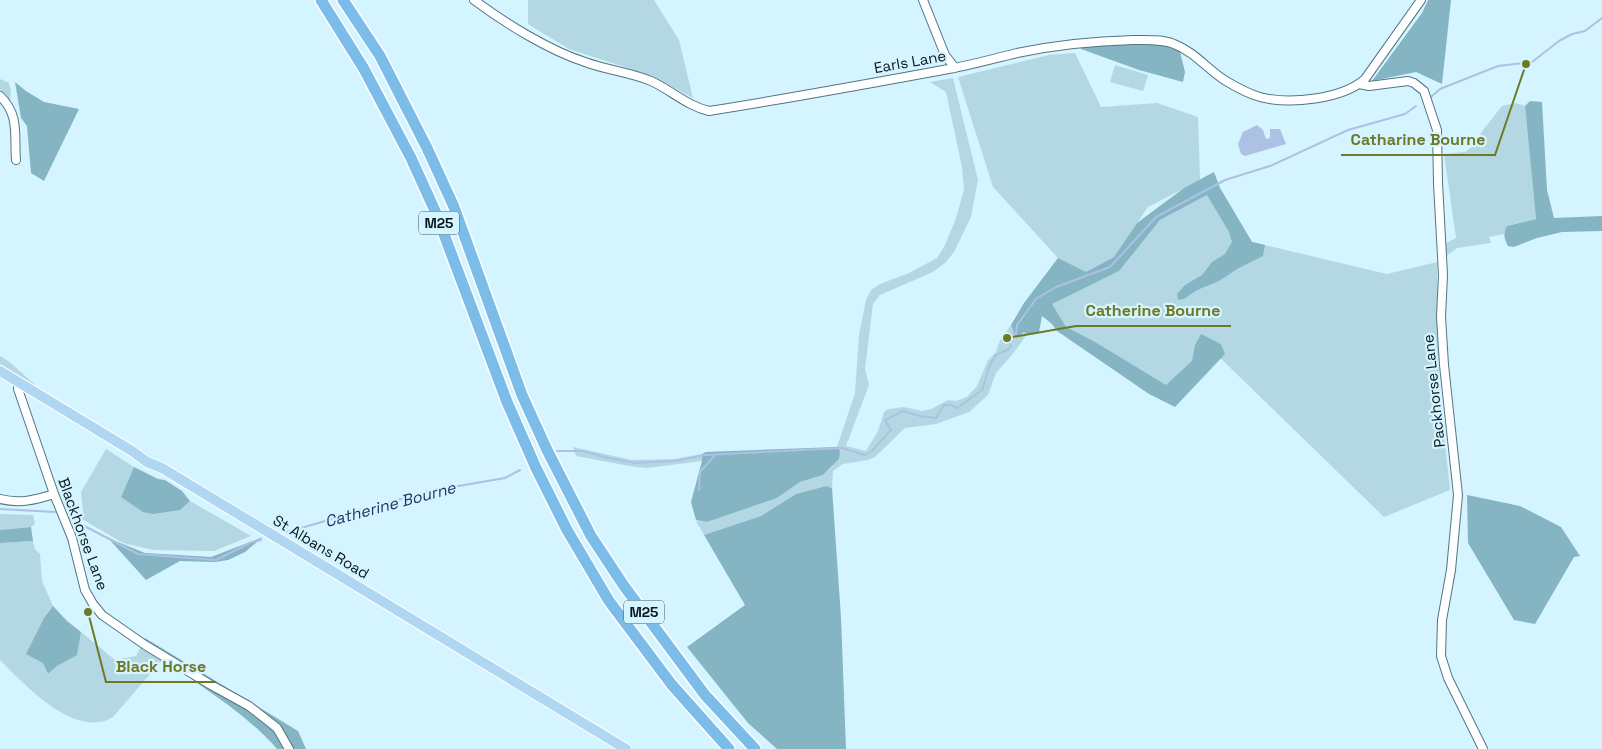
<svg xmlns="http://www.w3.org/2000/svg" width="1602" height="749" font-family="'Space Grotesk',sans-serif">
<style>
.green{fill:#b4d8e3}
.forest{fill:#85b4c2}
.water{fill:#acc1e3}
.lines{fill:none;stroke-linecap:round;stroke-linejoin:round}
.stream{stroke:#acc1e3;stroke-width:2}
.minor-casing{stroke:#517682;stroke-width:10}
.major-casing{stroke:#fff;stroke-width:12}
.highway-casing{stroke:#fff;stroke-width:14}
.minor{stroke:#fff;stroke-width:8}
.major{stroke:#b0d7f1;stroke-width:10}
.highway{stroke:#7cbce8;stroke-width:11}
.labels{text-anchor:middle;stroke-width:4.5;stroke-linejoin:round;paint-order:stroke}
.shield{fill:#d4f4ff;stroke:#455960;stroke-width:1}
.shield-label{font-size:14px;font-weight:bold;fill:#08171c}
.street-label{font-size:15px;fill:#08171c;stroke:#d4f4ff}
.water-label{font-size:16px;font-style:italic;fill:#1c3662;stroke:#d4f4ff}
.leader{fill:none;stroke:#6e7925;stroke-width:2}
.callout-dot{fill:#6e7925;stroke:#d4f4ff;stroke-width:2}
.callout-label{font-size:16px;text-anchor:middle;font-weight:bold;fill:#6e7925;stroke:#d4f4ff;stroke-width:4.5;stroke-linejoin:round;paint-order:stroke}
</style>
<rect width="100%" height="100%" fill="#d4f4ff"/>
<!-- green -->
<path class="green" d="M528 0H654L679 40 693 98 652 76 569 49 528 24Z
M1075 53 1101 107 1157 103 1198 117 1200 180 1148 207 1114 257 1085 273 1058 258 993 187 958 77 1049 55Z
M1115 65 1148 75 1143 91 1110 82Z
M953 78 978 180 971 217 954 252 945 263 933 272 880 295 873 304 865 369 869 385 846 446 866 451 878 431 884 412 888 409 904 407 922 411 931 409 948 400 956 401 967 397 977 386 988 360 996 352 1000 340 1011 325 1016 338 1025 332 1027 334 1012 355 996 373 988 395 969 412 936 424 905 428 875 457 868 460 843 464 833 471 832 488 826 486 796 494 761 516 704 535 696 521 706 522 716 519 777 498 800 482 823 475 832 467 840 451 837 447 855 393 859 335 866 300 871 290 880 284 909 273 937 258 944 247 955 221 964 190 962 167 946 92 930 82Z
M0 79 9 83 11 91 10 103 0 93Z
M1516 103 1525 106 1536 219 1507 226 1504 234 1489 237 1491 243 1457 248 1445 257 1444 244 1456 238 1444 154 1465 152 1473 146 1483 130 1502 106Z
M1220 188 1252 242 1387 274 1437 262 1439 387 1450 490 1384 517 1213 351 1171 399 1052 324 1041 308 1113 270 1160 220Z
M0 356C12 362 24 376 36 385L35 386 3 367 0 364Z
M573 447 632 460 675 459 702 454V461L648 468 635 467 576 456Z
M106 449 134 467 121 497 180 510 190 501 251 536 214 551 154 550 123 543 80 518 83 512 81 492Z
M0 514 33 515 35 524 31 527 0 530Z
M33 541 35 549 40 554 42 581 53 606 44 618 43 663 48 674 57 666 76 655 81 632 115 660 136 656 141 646 163 659 113 717C75 740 24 684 0 660V543Z"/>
<!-- forest -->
<path class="forest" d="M1428 0H1451L1442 84 1416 72 1372 81 1422 13Z
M1154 42 1171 46 1180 52 1185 72 1183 82 1139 70 1081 49 1083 45Z
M15 82 26 91 44 102 79 109 44 181 31 173 27 126 21 118Z
M1530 101 1542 102 1547 190 1554 218 1602 216V231L1562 232 1537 238 1514 247 1508 246C1504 239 1503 233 1507 226L1536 219 1525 106Z
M1214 172 1220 188 1252 242 1265 245 1263 256 1237 269 1219 281 1197 290 1184 299 1178 300 1177 294 1185 285 1202 275 1212 262 1225 254 1232 242 1229 232 1207 195 1160 220 1119 271 1052 304 1066 327 1095 342 1166 385 1192 361 1195 345 1201 334 1221 344 1225 354 1175 407 1149 394 1057 331 1052 324 1042 316 1039 332 1027 334 1024 332 1016 338 1011 325 1024 303 1058 258 1086 272 1114 257 1137 223 1184 188Z
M837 447 840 451 839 459 823 475 800 482 777 498 716 519 706 522 696 520 691 502 702 461V454L706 452Z
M134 467 158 479 165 480 182 491 190 501 180 510 153 514 143 512 121 497Z
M826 486 832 488 841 617 846 749H777L748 723 687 647 745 605 704 535 761 516 796 494Z
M1467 495 1520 506 1561 527 1580 556 1574 557 1535 624 1514 620 1468 543Z
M31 527 33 541 0 543V530Z
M263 537 245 552 228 560 215 562 180 561 146 580 108 538 145 553 211 557Z
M53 606 67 621 81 632 77 655 57 666 48 674 43 663 26 654 44 618Z
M145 638 298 731 306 749H277C239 705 186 680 143 642Z"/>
<!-- water -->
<path class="water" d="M1257 125 1263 130 1266 139 1270 138V129H1280L1286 144 1245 156 1241 154 1238 144 1243 132Z"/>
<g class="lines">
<!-- stream -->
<path class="stream" d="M1431 97 1440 89 1498 66 1532 62 1559 41 1572 34 1585 31 1602 18
M557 451H584L604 457 635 463 674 461 705 455 842 448 865 455 872 451 891 430 885 420 903 411 920 416 936 418 944 405H951L957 408 982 390 990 365 996 355 1007 350 1011 346 1007 338 1011 334 1016 335 1017 325 1036 299 1056 287 1110 267 1156 217 1225 180 1270 166 1348 130 1405 114 1416 106
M699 490 700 472 715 455
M0 509 55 512
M69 518 138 554 216 560 252 542 261 540
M287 532 429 491 505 478 520 470"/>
<defs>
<path id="minor" d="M474 0C505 23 548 50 585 62 606 70 630 72 651 81 671 90 687 106 709 111 791 98 873 83 954 68 975 64 996 58 1017 53 1055 45 1094 41 1133 40 1146 40 1162 39 1174 44 1195 52 1208 70 1226 81 1236 87 1249 94 1260 97 1289 105 1343 99 1365 79L1421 0
M923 0 945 55 955 68
M1359 84 1369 86 1408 81 1414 83 1424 91 1437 130 1438 183 1443 275 1441 317 1444 365 1458 495 1451 570 1442 620 1441 656 1448 678 1483 749
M0 96C20 115 14 136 16 160
M19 382 18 389 54 494 72 538 85 590 93 604 102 615 145 645 211 685 249 706 277 728 289 749
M0 499C20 504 35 500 54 494"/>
<path id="major" d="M0 371 132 451 147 462 162 468 626 749"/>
<path id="highway" d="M321 0 364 69 411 158 436 213 507 402 536 468 567 530 609 601 672 685 729 749
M343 0 380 56 427 148 454 207 522 395 547 450 591 536 624 586 705 695 755 749"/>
</defs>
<!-- minor casing -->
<use href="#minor" class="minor-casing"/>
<!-- major casing -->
<use href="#major" class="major-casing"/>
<!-- highway casing -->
<use href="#highway" class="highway-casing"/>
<!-- minor -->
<use href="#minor" class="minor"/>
<!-- major -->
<use href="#major" class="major"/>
<!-- highway -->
<use href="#highway" class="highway"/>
</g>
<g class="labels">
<!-- shield labels -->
<g class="shield">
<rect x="419" y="211.5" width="40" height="23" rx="4"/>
<rect x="624" y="600.5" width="40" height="23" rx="4"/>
</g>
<g class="shield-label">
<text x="439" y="228">M25</text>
<text x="644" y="617">M25</text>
</g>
<!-- street labels -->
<g class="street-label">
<text transform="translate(910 62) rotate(-10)" y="5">Earls Lane</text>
<text transform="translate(1434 391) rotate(-96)" y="5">Packhorse Lane</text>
<text transform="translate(83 534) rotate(70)" y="5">Blackhorse Lane</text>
<text transform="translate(321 547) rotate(31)" y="5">St Albans Road</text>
</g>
<!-- water labels -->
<g class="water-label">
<text transform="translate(390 504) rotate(-15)" y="6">Catherine Bourne</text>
</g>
</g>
<!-- callouts -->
<path class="leader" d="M1526 64L1495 155H1341M1007 338L1076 326H1231M88 612L106 682H216"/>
<g class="callout-dot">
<circle cx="1526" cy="64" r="5"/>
<circle cx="1007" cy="338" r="5"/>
<circle cx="88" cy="612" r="5"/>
</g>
<g class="callout-label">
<text x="1418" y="145">Catharine Bourne</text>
<text x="1153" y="316">Catherine Bourne</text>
<text x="161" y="672">Black Horse</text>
</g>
</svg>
